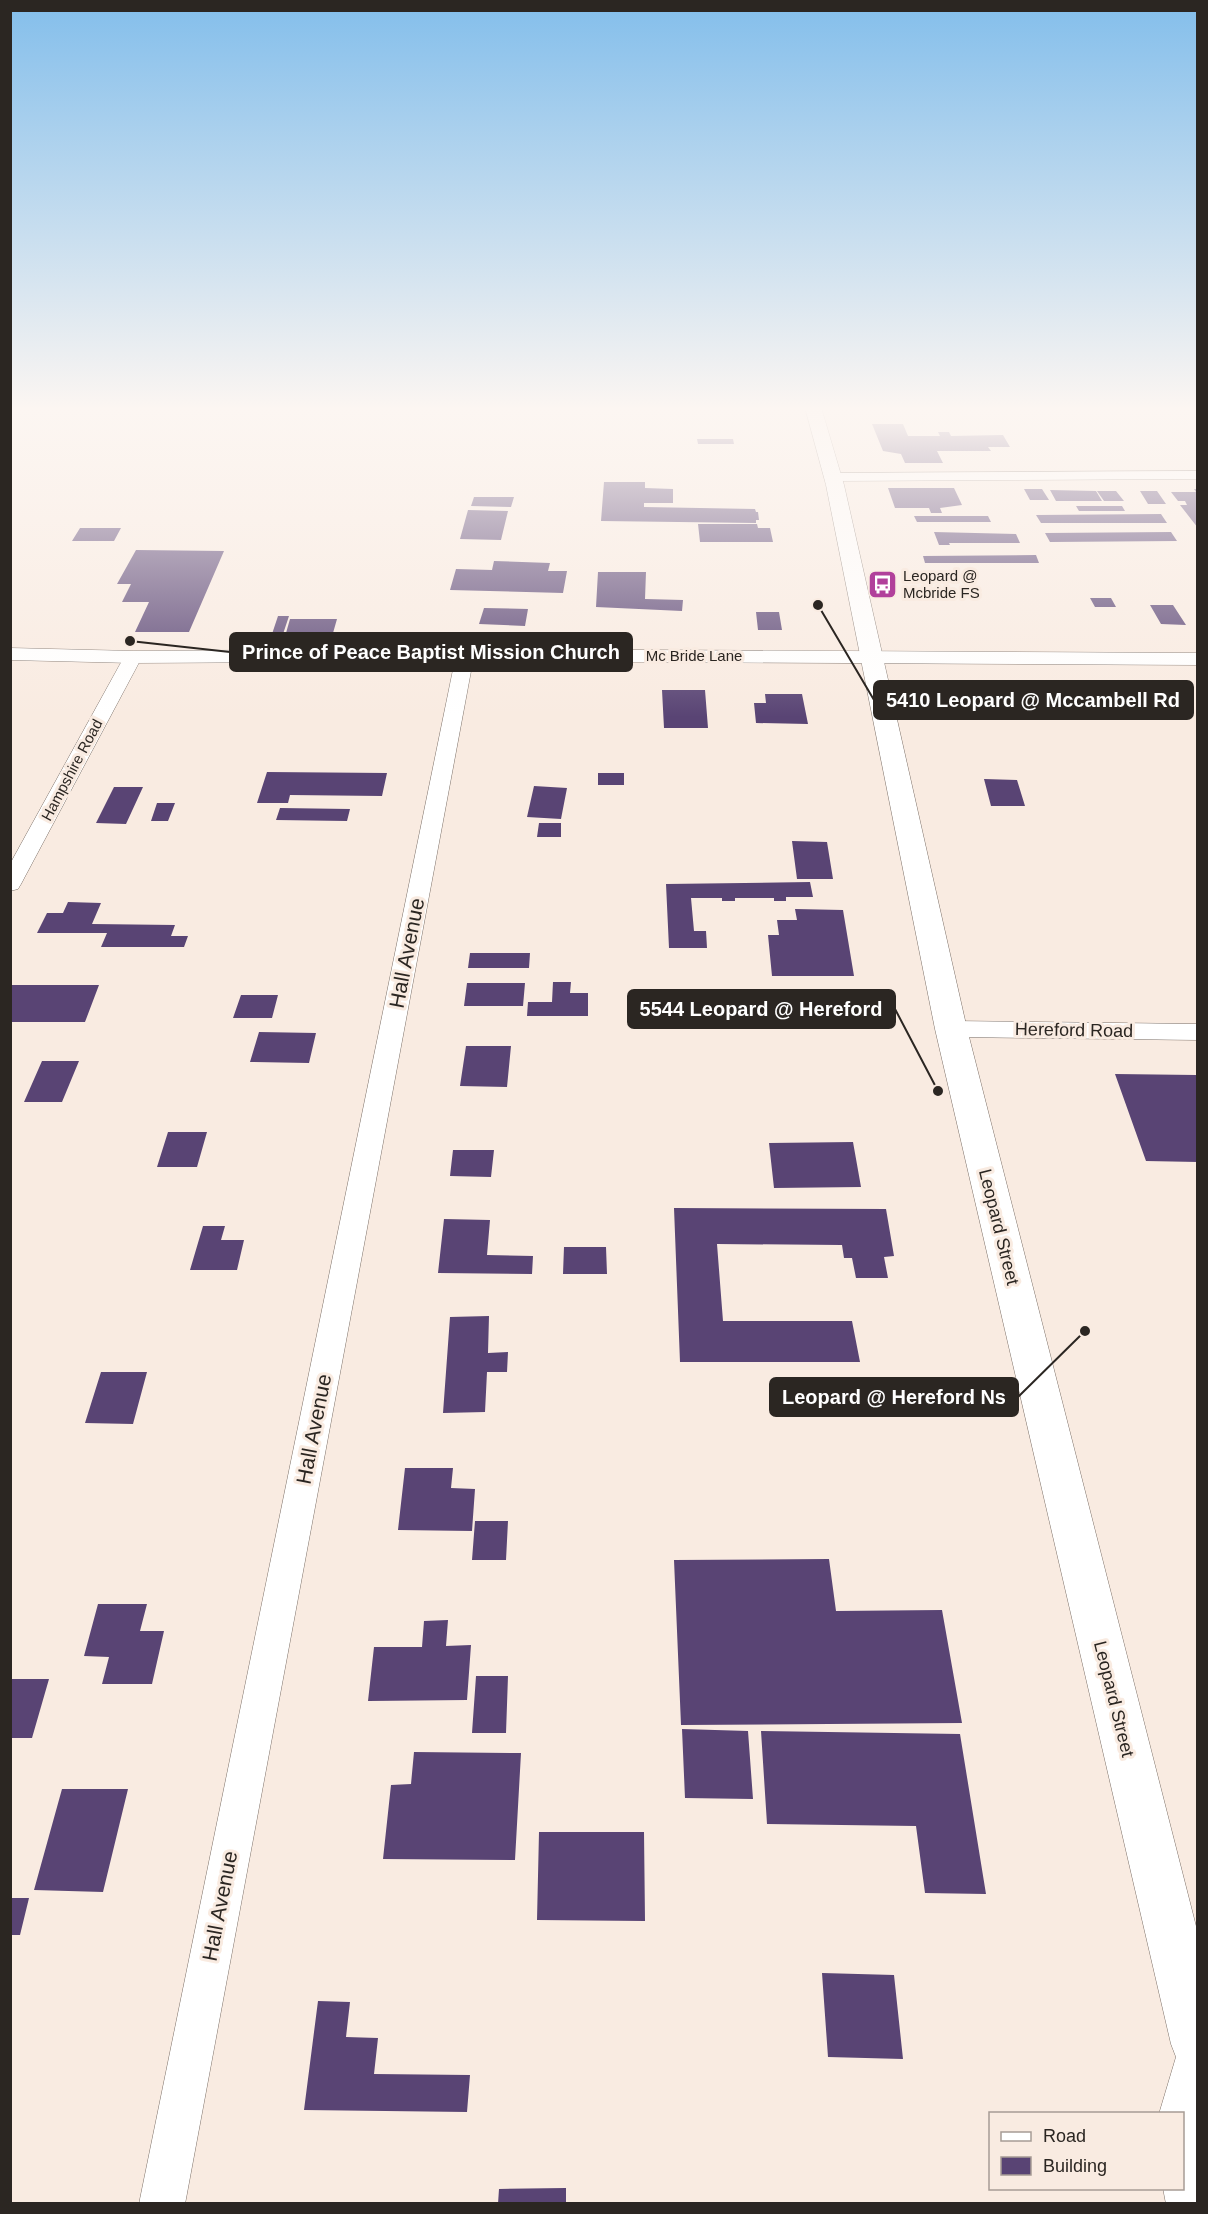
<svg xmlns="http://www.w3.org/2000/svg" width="1208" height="2214" font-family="Arial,sans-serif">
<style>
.building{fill:#594474}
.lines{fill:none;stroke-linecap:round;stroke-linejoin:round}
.minor-casing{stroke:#7c7068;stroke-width:1}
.tertiary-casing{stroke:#7c7068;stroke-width:1}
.secondary-casing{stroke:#7c7068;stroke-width:1}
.minor{fill:#fff;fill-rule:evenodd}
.tertiary{fill:#fff;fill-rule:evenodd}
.secondary{fill:#fff;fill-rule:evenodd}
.labels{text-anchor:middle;stroke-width:6;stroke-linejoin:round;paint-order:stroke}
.far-poi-label{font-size:15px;fill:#2b2622;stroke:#f9ebe1;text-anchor:start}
.far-street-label{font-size:15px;fill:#2b2622;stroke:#f9ebe1}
.street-label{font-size:18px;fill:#2b2622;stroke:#f9ebe1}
.near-street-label{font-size:21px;fill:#2b2622;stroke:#f9ebe1}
.leader{fill:none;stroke:#2b2622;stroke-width:2}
.callout-dot{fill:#2b2622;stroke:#f9ebe1;stroke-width:2}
.callout{fill:#2b2622;stroke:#2b2622;stroke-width:2}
.callout-label{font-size:20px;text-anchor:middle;font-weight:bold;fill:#fff}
</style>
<rect width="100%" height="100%" fill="#f9ebe1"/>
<!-- building -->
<path class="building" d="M872 424H903L908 436H940L938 432H949L951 436 1003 435 1010 447H988L991 451H937L943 463H905L901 454 883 451Z
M697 439H733L734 444H698Z
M604 482H645V488L673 489V503H644V507L755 509 756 512H758L759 520H756V523L601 521Z
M888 488H954L962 505 940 508 942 513H931L929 508H895Z
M1024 489H1042L1049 500H1030Z
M1194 489H1198V528L1180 505H1187L1185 501H1178L1171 492H1196Z
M1050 490 1096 491 1102 501H1056Z
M1097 491H1116L1124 501H1104Z
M1140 491H1157L1166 504H1148Z
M474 497H514L511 507 471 506Z
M1076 506H1122L1125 511H1079Z
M468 510 508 511 501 540 460 539Z
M1161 514 1167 523H1041L1036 515Z
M914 516H988L991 522H917Z
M698 524H757L758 528H770L773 542H700Z
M80 528H121L114 541H72Z
M934 532 1016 534 1020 543H949L950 545H939Z
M1171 532 1177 541 1050 542 1045 533Z
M136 550 224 551 189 632H135L149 602H122L131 584H117Z
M1036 555 1039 563H925L923 556Z
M494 561 550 563 548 571H567L563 593 450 590 456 569 492 570Z
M598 572H646L645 599 683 600 682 611 596 607Z
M1090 598H1111L1116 607H1095Z
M1150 605H1173L1186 625 1161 624Z
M484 608 528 609 525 626 479 624Z
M756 612H779L782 630H758Z
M278 616H289L283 634H272Z
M290 619H337L333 633H286Z
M662 690H705L708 728H664Z
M765 694H802L808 724 756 723 754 703H766Z
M267 772 387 773 382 796 290 795 288 803H257Z
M598 773H624V785H598Z
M984 779 1017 780 1025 806H991Z
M534 786 567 788 561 819 527 817Z
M114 787H143L126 824 96 823Z
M157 803H175L168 821H151Z
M280 808 350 809 347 821 276 820Z
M539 823H561V837H537Z
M792 841 827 842 833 879H797Z
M810 882 813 897H786V901H774V898H735V901H722V898H691L694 931H706L707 948H669L666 884Z
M68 902 101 903 92 924 175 925 171 936H188L184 947H101L107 933H37L47 913H63Z
M795 909 843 910 854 976H772L768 935H779L777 920H797Z
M470 953H530L529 968H468Z
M553 982H571L570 993H588V1016H527L528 1002H552Z
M467 983H525L523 1006H464Z
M10 985H99L85 1022H10Z
M241 995H278L272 1018H233Z
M259 1032 316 1033 309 1063 250 1062Z
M466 1046H511L507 1087 460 1086Z
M42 1061H79L62 1102H24Z
M1115 1074 1196 1075 1198 1162 1146 1161Z
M168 1132H207L197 1167H157Z
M853 1142 861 1187 774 1188 769 1143Z
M453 1150H494L491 1177 450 1176Z
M674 1208 886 1209 894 1256 884 1257 888 1278H856L852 1258H844L842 1245 717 1244 723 1321H852L860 1362H680Z
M444 1219 490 1220 487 1255 533 1256 532 1274 438 1273Z
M203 1226H225L221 1240H244L237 1270H190Z
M564 1247H606L607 1274H563Z
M489 1316 488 1353 508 1352 507 1372H487L485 1412 443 1413 450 1317Z
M101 1372H147L133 1424 85 1423Z
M405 1468H453L451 1488 475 1489 472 1531 398 1530Z
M475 1521H508L506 1560H472Z
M829 1559 836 1611 942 1610 962 1723 681 1725 674 1560Z
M98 1604H147L140 1631H164L152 1684H102L109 1657 84 1656Z
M448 1620 446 1646 471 1645 467 1700 368 1701 374 1647H422L424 1621Z
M476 1676H508L506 1733H472Z
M10 1679H49L32 1738H10Z
M682 1729 748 1731 753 1799 685 1798Z
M761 1731 960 1734 986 1894 925 1893 916 1826 767 1824Z
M414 1752 521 1753 515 1860 383 1859 391 1785 411 1784Z
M62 1789H128L103 1892 34 1890Z
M539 1832H644L645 1921 537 1920Z
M10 1898H29L20 1935H10Z
M822 1973 894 1975 903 2059 828 2057Z
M318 2001 350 2002 346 2037 378 2038 374 2074 470 2075 467 2112 304 2110Z
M566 2188V2204H498L499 2189Z"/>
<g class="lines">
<defs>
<path id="minor" d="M1198 471V479L833 481 826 477 833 473Z
M465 650 471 651 474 655 185 2204H139L456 655 459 651Z
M133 652 139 653 142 657 21 884 18 889 10 891V864L124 657 127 653Z
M951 1021 1198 1024V1040L951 1037 942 1035 939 1029 942 1023Z"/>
<path id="tertiary" d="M10 648 133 651 465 649 1198 653V665L465 661 133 663 10 660Z"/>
<path id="secondary" d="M805 407H821L844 485 967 1029 1198 1934V2204H1166L1163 2188H1182V2114H1159L1176 2057 1171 2044 935 1029 826 485Z"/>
</defs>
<!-- minor casing -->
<use href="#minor" class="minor-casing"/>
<!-- tertiary casing -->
<use href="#tertiary" class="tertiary-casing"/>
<!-- secondary casing -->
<use href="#secondary" class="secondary-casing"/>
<!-- minor -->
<use href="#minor" class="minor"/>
<!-- tertiary -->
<use href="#tertiary" class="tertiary"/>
<!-- secondary -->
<use href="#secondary" class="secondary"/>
</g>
<!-- sky -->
<linearGradient id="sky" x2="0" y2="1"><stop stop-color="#83beeb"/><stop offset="0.57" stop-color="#fcf6f2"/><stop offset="1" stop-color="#fcf6f2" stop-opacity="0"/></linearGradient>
<rect width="1208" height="717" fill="url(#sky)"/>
<!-- icons -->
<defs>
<symbol id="bus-square" viewBox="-11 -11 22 22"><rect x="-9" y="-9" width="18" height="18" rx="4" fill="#b1409b" stroke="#f9ebe1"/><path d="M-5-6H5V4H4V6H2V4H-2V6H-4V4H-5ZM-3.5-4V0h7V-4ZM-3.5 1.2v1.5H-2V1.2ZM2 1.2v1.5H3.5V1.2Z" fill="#fff"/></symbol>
</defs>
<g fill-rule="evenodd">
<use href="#bus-square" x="866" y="568" width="33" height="33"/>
</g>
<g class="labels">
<!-- far-poi labels -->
<g class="far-poi-label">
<text x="903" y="581">Leopard @<tspan x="903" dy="17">Mcbride FS</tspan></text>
</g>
<!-- far-street labels -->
<g class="far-street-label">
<text x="694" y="661">Mc Bride Lane</text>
<text transform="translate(72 770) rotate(-62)" y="5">Hampshire Road</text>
</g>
<!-- street labels -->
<g class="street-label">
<text transform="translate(1074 1030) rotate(1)" y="6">Hereford Road</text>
<text transform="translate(999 1227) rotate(76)" y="6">Leopard Street</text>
<text transform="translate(1114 1699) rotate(76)" y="6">Leopard Street</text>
</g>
<!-- near-street labels -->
<g class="near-street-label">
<text transform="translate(407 953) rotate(-79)" y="7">Hall Avenue</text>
<text transform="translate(314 1429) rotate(-79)" y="7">Hall Avenue</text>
<text transform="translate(220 1906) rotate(-79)" y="7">Hall Avenue</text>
</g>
</g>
<!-- callouts -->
<path class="leader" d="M130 641L230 652M818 605L874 700M938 1091L895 1009M1085 1331L1018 1397"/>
<g class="callout-dot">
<circle cx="130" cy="641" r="6"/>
<circle cx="818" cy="605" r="6"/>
<circle cx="938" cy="1091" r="6"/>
<circle cx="1085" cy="1331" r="6"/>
</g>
<g class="callout">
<rect x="230" y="633" width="402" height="38" rx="6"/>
<rect x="874" y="681" width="319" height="38" rx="6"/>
<rect x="628" y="990" width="267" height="38" rx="6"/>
<rect x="770" y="1378" width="248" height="38" rx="6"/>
</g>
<g class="callout-label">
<text x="431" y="659">Prince of Peace Baptist Mission Church</text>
<text x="1033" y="707">5410 Leopard @ Mccambell Rd</text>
<text x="761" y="1016">5544 Leopard @ Hereford</text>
<text x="894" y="1404">Leopard @ Hereford Ns</text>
</g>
<!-- border -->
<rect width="1208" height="2214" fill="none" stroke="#2b2622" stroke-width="24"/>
<!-- legend -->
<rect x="989" y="2112" width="195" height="78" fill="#f9ebe1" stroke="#a79c95" stroke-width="1.5"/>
<rect x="1001" y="2132" width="30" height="9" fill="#ffffff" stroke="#a79c95" stroke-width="1.5"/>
<text x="1043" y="2142" font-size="18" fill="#2b2622">Road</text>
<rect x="1001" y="2157" width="30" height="18" fill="#594474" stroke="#a79c95" stroke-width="1.5"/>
<text x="1043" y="2172" font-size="18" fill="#2b2622">Building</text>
</svg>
